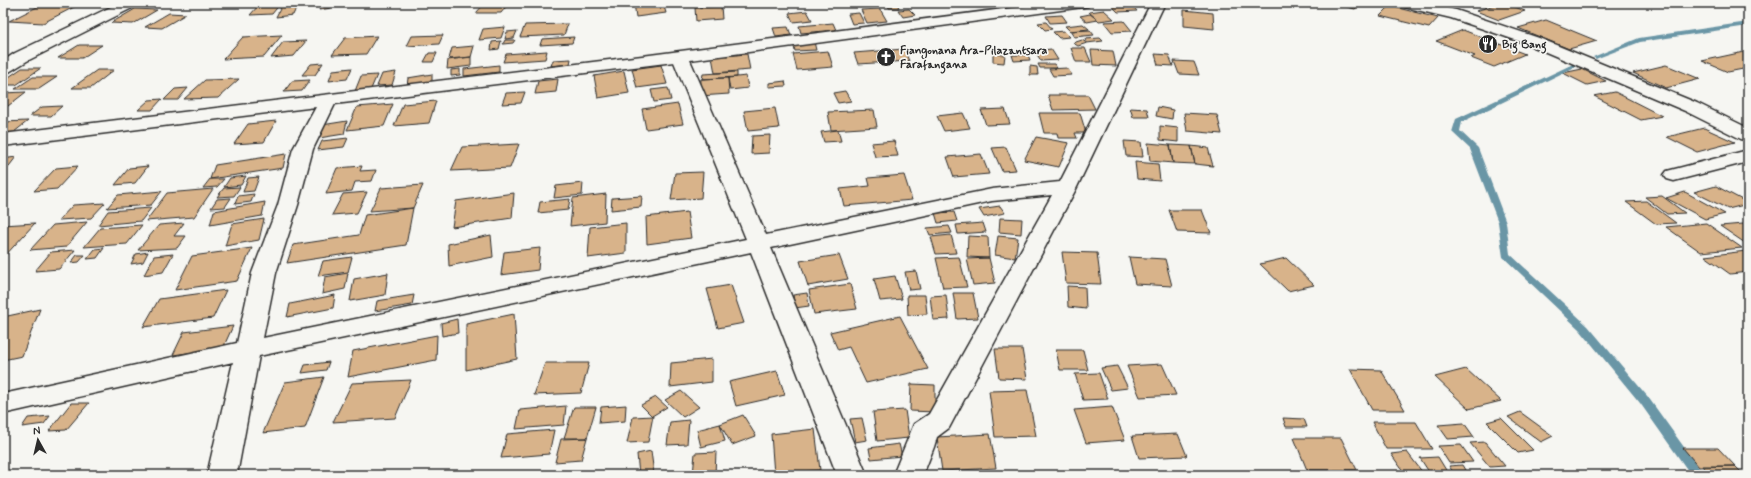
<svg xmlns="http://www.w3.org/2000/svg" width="1751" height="478" font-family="Mynerve,sans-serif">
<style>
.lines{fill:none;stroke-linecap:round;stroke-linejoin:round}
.stream{fill:#6b96a6;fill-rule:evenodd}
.building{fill:#d8b38a;stroke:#2b2b2b}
.minor-casing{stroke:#2b2b2b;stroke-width:3}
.minor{fill:#f6f6f2;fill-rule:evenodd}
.labels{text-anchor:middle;stroke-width:3.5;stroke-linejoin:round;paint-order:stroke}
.far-poi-label{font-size:12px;font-weight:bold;fill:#2b2b2b;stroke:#f6f6f2;text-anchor:start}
</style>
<rect width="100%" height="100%" fill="#f6f6f2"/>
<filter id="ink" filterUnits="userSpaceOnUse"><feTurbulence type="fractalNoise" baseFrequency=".025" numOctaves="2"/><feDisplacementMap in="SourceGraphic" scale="8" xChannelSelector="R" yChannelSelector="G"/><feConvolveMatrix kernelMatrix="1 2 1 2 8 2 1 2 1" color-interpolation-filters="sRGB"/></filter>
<g filter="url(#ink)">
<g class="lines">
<!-- stream -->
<path class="stream" d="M1748 22V26L1640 42 1598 58 1596 59 1593 57 1639 38Z
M1573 64 1576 66 1575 67 1462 122 1460 131 1478 148 1506 222 1510 254 1588 326 1648 397 1704 475H1691L1640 403 1580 330 1503 257 1498 222 1470 149 1452 132 1456 119Z"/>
</g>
<!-- building -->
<path class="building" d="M322 3H333L331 8 319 10Z
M338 3H356L355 5 335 7Z
M485 3H509L501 13H476Z
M634 3H663L666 13 636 17Z
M887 3H897L899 8H889Z
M978 3H1010L1012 6 983 8Z
M1333 3H1362L1355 9Z
M1500 3H1505L1525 11 1499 20 1476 11Z
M43 4 76 6 43 23 9 21Z
M280 4 272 14 250 15 259 5Z
M298 4 293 15 276 17 282 5Z
M1131 4 1137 11 1118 12 1112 6Z
M721 6 722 19 696 21 695 8Z
M1390 6 1438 18 1429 28 1380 16Z
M135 9 157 10 133 24 111 23Z
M880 9 887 21 867 23 861 10Z
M909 9 915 15 903 17 898 10Z
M1104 10 1114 19 1099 21 1089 12Z
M1184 10 1213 13 1214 29 1184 26Z
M807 11 812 20 793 22 789 13Z
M169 13 186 14 162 28 145 27Z
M859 13 864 23 852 24 848 14Z
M1090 14 1098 20 1087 22 1080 16Z
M1062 15 1067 22 1050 23 1046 16Z
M1546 20 1597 41 1569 49 1518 28Z
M1124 21 1132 31 1112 32 1104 22Z
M1046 22 1052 29 1045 30 1038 23Z
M833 23 836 30 801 33 799 26Z
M568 24 564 35 520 37 525 25Z
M1083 24 1089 29 1070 31 1065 26Z
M505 27 501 38 479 40 483 29Z
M788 27 791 35 776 37 773 28Z
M1090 30 1094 35 1074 37 1070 31Z
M1463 30 1525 54 1494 67 1471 58 1475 56 1436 41Z
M517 31 514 38 505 39 507 32Z
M1064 31 1070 37 1059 38 1053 32Z
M282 35 264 57 223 59 243 37Z
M443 35 439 44 407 46 412 36Z
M377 36 366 54 332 55 345 38Z
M574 37 572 43 540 45 542 39Z
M1100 38 1103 41 1087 43 1085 39Z
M505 40H515L513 43 503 44Z
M1082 40 1087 43 1078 46 1073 43Z
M306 41 294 56 271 58 283 42Z
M501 41 499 49 491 50 492 42Z
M814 42 816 50 795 51 793 43Z
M79 45H102L82 58H58Z
M474 46 471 57 449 59 452 48Z
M1071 48H1085L1091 62H1076Z
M904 49 909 61 858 64 854 53Z
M1051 49 1058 60 1041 61 1035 51Z
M1091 50 1113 51 1116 66 1093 65Z
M547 51 545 59 503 62 506 54Z
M828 51 833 67 797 70 793 54Z
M1748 51V68L1728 72 1702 61Z
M429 53H437L433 62H424Z
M747 54 750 70 715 73 712 57Z
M993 54 1005 55 1004 63 993 62Z
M1155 54 1169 55 1173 66 1158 65Z
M1012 55H1028L1030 60 1014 61Z
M471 57V66L447 69 448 60Z
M571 59 570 64 551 66 553 60Z
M1174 61 1194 62 1199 75 1179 74Z
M323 63 315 75H302L311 64Z
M1038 64H1054L1057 68H1040Z
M499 65V72L464 76V69Z
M661 65 667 84 637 88 632 69Z
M1666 65 1700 79 1666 88 1633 73Z
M1030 66 1037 67 1038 75H1030Z
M22 68H41L16 85H3V81Z
M352 68 347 79 329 81 333 70Z
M1067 68 1072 75 1053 76 1049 69Z
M460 69V75L451 76V70Z
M1582 69 1606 81 1587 85 1563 73Z
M97 70H114L91 88H72Z
M624 71 629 93 598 98 594 76Z
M396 72 392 85 377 86 382 74Z
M737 72V77L702 79 703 74Z
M432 74V83L407 87 408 78Z
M377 75 371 89 355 91 361 76Z
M746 76 748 88 730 90 728 78Z
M33 77H57L39 89H15Z
M728 78 729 94 700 96 701 79Z
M239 79 218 98 184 99 205 80Z
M558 79 556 92 535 94 538 81Z
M310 80 302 91 284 92 292 81Z
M785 81 786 86 769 87V83Z
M188 88 178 100H164L175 89Z
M668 88 671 100 654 102 651 90Z
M845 91 851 101 838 103 833 93Z
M26 92 8 106H3V93Z
M525 92 521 103 502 104 506 93Z
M1615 92 1662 116 1641 120 1594 96Z
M1048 95H1088L1095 109 1053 110Z
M162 99 152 110H138L149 100Z
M436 101 429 123 394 126 403 104Z
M393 104 384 126 347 130 357 107Z
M678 104 683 124 646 129 642 109Z
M62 106 51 116H30L42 107Z
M1158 107 1173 110 1172 119 1156 116Z
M775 108 779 128 748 131 744 111Z
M1130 108 1147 109 1149 117H1133Z
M1005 109 1010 124 986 125 981 110Z
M874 110 877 127 831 130 828 112Z
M963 113 970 128 944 131 937 116Z
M1039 113H1080L1086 133H1075L1077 138H1058L1057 133H1044Z
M1184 113 1217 115 1222 134 1187 131Z
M28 121 14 132 3 133V122Z
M276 121 264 142 234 144 248 124Z
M347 121 344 134 319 138 322 125Z
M1160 126 1178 128V142L1160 140Z
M1704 128 1735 142 1697 152 1667 137Z
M838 130 841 141 824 142 821 132Z
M770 135 769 153 751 154 752 136Z
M1036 137 1069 143 1059 167 1024 160Z
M348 138 344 147 318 150 322 141Z
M894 141 898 156 875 157 871 143Z
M1124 141 1141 142 1143 157 1126 156Z
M1148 143 1170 145 1173 163 1150 161Z
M519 144 510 168 451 171 462 147Z
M1170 145 1191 146 1195 164 1173 163Z
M1191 146 1208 148 1213 166 1195 164Z
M1006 147 1016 170 1002 171 992 148Z
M286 154 283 168 210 179 215 165Z
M981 154 989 174 954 177 947 157Z
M16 157 3 174V159Z
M1135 162 1158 164 1160 181 1137 179Z
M78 166 57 189 34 191 56 168Z
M148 166 135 183 115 185 129 168Z
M362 166 360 171 376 170 372 181 355 182 352 191 326 194 337 168Z
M703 172 701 198 671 200 675 173Z
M904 175 912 200 844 206 840 189 870 186 868 178Z
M246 176 241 185 224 187 230 178Z
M259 177 254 191 243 192 248 178Z
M210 179H224L217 187 203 188Z
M583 183 582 195 554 198 556 186Z
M423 185 413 208 370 211 381 188Z
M1716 186 1748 203V204L1728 209 1694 192Z
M240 187 234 196 217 197 224 188Z
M213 189 194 217 146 221 167 193Z
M162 191 151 205 107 208 118 195Z
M367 192 357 213 332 215 343 194Z
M1685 192 1725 214 1705 219 1666 198Z
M514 193 512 218 452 227 456 201Z
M254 194 251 202 235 204 238 196Z
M606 194 605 222 570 226 573 198Z
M642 196 641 207 611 210 612 198Z
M1662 196 1685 213 1667 214 1645 197Z
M231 198 225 207 211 208 217 199Z
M570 199 568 210 538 213 540 202Z
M1646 201 1676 223 1656 224 1626 202Z
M265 202 262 216 210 225 214 211Z
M105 203 91 218 59 220 73 205Z
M1000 206 1005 213 984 217 979 209Z
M151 208 141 221 98 225 108 211Z
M413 208 406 245 287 263 293 245 359 235 365 215Z
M1169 210H1202L1211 233 1177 232Z
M687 212 691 238 647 244 646 217Z
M954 212 957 221 938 223 935 213Z
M1000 218 1022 219 1021 234 999 232Z
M264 219 259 240 225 246 232 224Z
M87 222 66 247 30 250 53 225Z
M35 223 3 258V225Z
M184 223 174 236H186L177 248 138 250 159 225Z
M626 223V253L588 258 590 227Z
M983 223 986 232 958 234 956 225Z
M1706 223 1742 248 1701 252 1666 227Z
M1743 224 1748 227V245L1720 226Z
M142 225 127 244 84 247 100 228Z
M949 226 952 233 930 235 927 228Z
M491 235 493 257 449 266 448 244Z
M951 235 956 253 936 254 931 237Z
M968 236 988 237 989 258 967 257Z
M998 236 1018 238 1015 258 995 255Z
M104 248 97 258 87 259 95 249Z
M252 248 237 281 175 290 192 256Z
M540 248 538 270 501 275 504 252Z
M75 250 59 269 35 271 51 252Z
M1746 251 1748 253V272L1730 274 1705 256Z
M148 252 143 262 131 264 136 254Z
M1062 252 1097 253 1101 284 1066 283Z
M173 254 163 272 144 275 154 256Z
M77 255H85L79 262 71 263Z
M839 255 848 279 808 286 800 261Z
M352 257 348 272 318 276 323 261Z
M959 257 967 287 943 288 936 258Z
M1129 257 1165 259 1172 286 1135 284Z
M989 258 995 283 973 285 967 259Z
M1286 258 1314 285 1288 291 1260 264Z
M916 271 920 289 909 290 905 272Z
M348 273 345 289 322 294 325 277Z
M388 273 385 295 350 301 354 279Z
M895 276 902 299 880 301 874 279Z
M850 284 857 309 814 314 809 290Z
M731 285 744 323 718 328 707 289Z
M1067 286 1085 287 1086 309 1068 307Z
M226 290 213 318 143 327 159 299Z
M807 293 809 306 795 308 793 295Z
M953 293H973L978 318 957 319Z
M335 295 333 308 287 317 290 304Z
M414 295 412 305 375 311 377 301Z
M907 295H925L927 314 908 315Z
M946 295 949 319 933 320 930 296Z
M40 309 22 356 3 360V317Z
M514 314 517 359 466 370V324Z
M900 316 928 369 866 383 849 347 838 350 830 332Z
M457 319 458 333 442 336 441 323Z
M233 326 223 348 173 355 184 332Z
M437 335 436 360 348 377 353 351Z
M995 349H1022L1027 379 999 378Z
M1056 350H1083L1088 370H1060Z
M712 359V382L670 387 671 363Z
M329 362 326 370 302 373 305 365Z
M545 363H589L581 393 534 395Z
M1162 364 1176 395 1140 397 1127 366Z
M1117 366 1128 388 1111 390 1101 368Z
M1350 369 1381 370 1405 410H1372Z
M1466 369 1501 401 1469 409 1435 377Z
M777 371 785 395 736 406 729 382Z
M1099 373 1108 399 1083 400 1075 374Z
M324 377 305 428 263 433 285 382Z
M411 380 395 418 333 422 352 383Z
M911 384 935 385V412L910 411Z
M1027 390 1036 436 995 437 989 391Z
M681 391 699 407 683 417 665 400Z
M656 397 667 407 652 416 641 405Z
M71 403H89L66 430 49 431Z
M626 405 625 421 599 423 601 407Z
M566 406 564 425 516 429 520 410Z
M574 407H596L587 438H564Z
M1112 407 1125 440 1086 443 1074 410Z
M905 410 909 438 877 441 873 412Z
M1520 412 1553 436 1541 442 1508 417Z
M743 415 756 436 732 445 720 424Z
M50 416 44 424 22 427 28 418Z
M653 416 648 442 627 443 633 417Z
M862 418 867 440 855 442 850 419Z
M1283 418 1304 419 1307 427H1286Z
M1501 418 1533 450 1518 453 1487 422Z
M689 420 687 444 667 445 670 422Z
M1372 422H1416L1432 449H1386Z
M1464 423 1474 437 1448 439 1438 425Z
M720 424 725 441 701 447 697 430Z
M815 429 820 470 774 475 771 434Z
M554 430 549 454 501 458 507 434Z
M990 434 996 468 942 471 937 437Z
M1178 434 1187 456 1139 458 1132 436Z
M587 438 581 460 555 462 561 439Z
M1294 438H1341L1357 470H1307Z
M1485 442 1505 466 1490 467 1470 443Z
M899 444 902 456 871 459 869 448Z
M1461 445 1473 462 1449 463 1438 446Z
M1683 448H1718L1735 466 1699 467Z
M651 451 654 474 639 475 637 454Z
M716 452 715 475H693L695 453Z
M1407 452 1423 473 1406 475 1391 454Z
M1438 457 1449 475H1431L1420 458Z
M1462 465 1468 475H1455L1449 466Z
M1702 466H1735L1744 475H1710Z"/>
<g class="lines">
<defs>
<path id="minor" d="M119 3H138L136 6 27 61 9 72 3 73V61L15 53Z
M1049 3H1090L1088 6 1083 7 690 60 766 235 992 189 1060 182 1151 3H1165L1077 187 949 428 937 437 934 447 923 475H893L914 424 929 414 1052 195 992 201 771 248 867 475H837L751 252 259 356 237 475H207L233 362 3 414V394L237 343 252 273 278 205 293 149 316 107 3 146V134L642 56ZM674 62 746 239 263 338 276 273 298 205 313 149 335 104Z
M1398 3H1424L1456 10 1539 38 1697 103 1748 128V141L1741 139 1685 111 1527 44 1451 18 1400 6Z
M1748 150V162L1674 181 1667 179 1664 175 1667 171Z"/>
</defs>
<!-- minor casing -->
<use href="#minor" class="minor-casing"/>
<!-- minor -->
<use href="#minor" class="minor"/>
</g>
</g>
<!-- icons -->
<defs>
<symbol id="restaurant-disc" viewBox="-11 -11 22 22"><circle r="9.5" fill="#2b2b2b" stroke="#f6f6f2"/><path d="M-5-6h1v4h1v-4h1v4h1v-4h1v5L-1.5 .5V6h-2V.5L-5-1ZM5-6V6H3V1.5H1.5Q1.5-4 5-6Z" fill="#fff"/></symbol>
<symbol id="church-disc" viewBox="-11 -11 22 22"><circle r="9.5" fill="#2b2b2b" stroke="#f6f6f2"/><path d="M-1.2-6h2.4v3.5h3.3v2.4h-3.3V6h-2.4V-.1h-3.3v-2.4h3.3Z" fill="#fff"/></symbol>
</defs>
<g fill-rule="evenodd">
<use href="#restaurant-disc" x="1477" y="33" width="22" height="22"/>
<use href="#church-disc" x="875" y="46" width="22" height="22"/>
</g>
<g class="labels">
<!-- far-poi labels -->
<g class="far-poi-label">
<text x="1502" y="48">Big Bang</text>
<text x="900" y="54">Fiangonana Ara-Pilazantsara<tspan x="900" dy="14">Farafangana</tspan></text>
</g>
</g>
<!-- margin -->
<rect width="1751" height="478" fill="none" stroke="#f6f6f2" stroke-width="16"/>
<rect x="8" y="8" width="1735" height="462" fill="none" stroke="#2b2b2b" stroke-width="1.5" filter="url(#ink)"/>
<!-- north arrow -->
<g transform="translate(38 440) rotate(352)" stroke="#f6f6f2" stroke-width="3" paint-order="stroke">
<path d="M0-3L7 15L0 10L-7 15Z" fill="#2b2b2b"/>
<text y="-6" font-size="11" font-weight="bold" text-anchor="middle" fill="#2b2b2b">N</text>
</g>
</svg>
